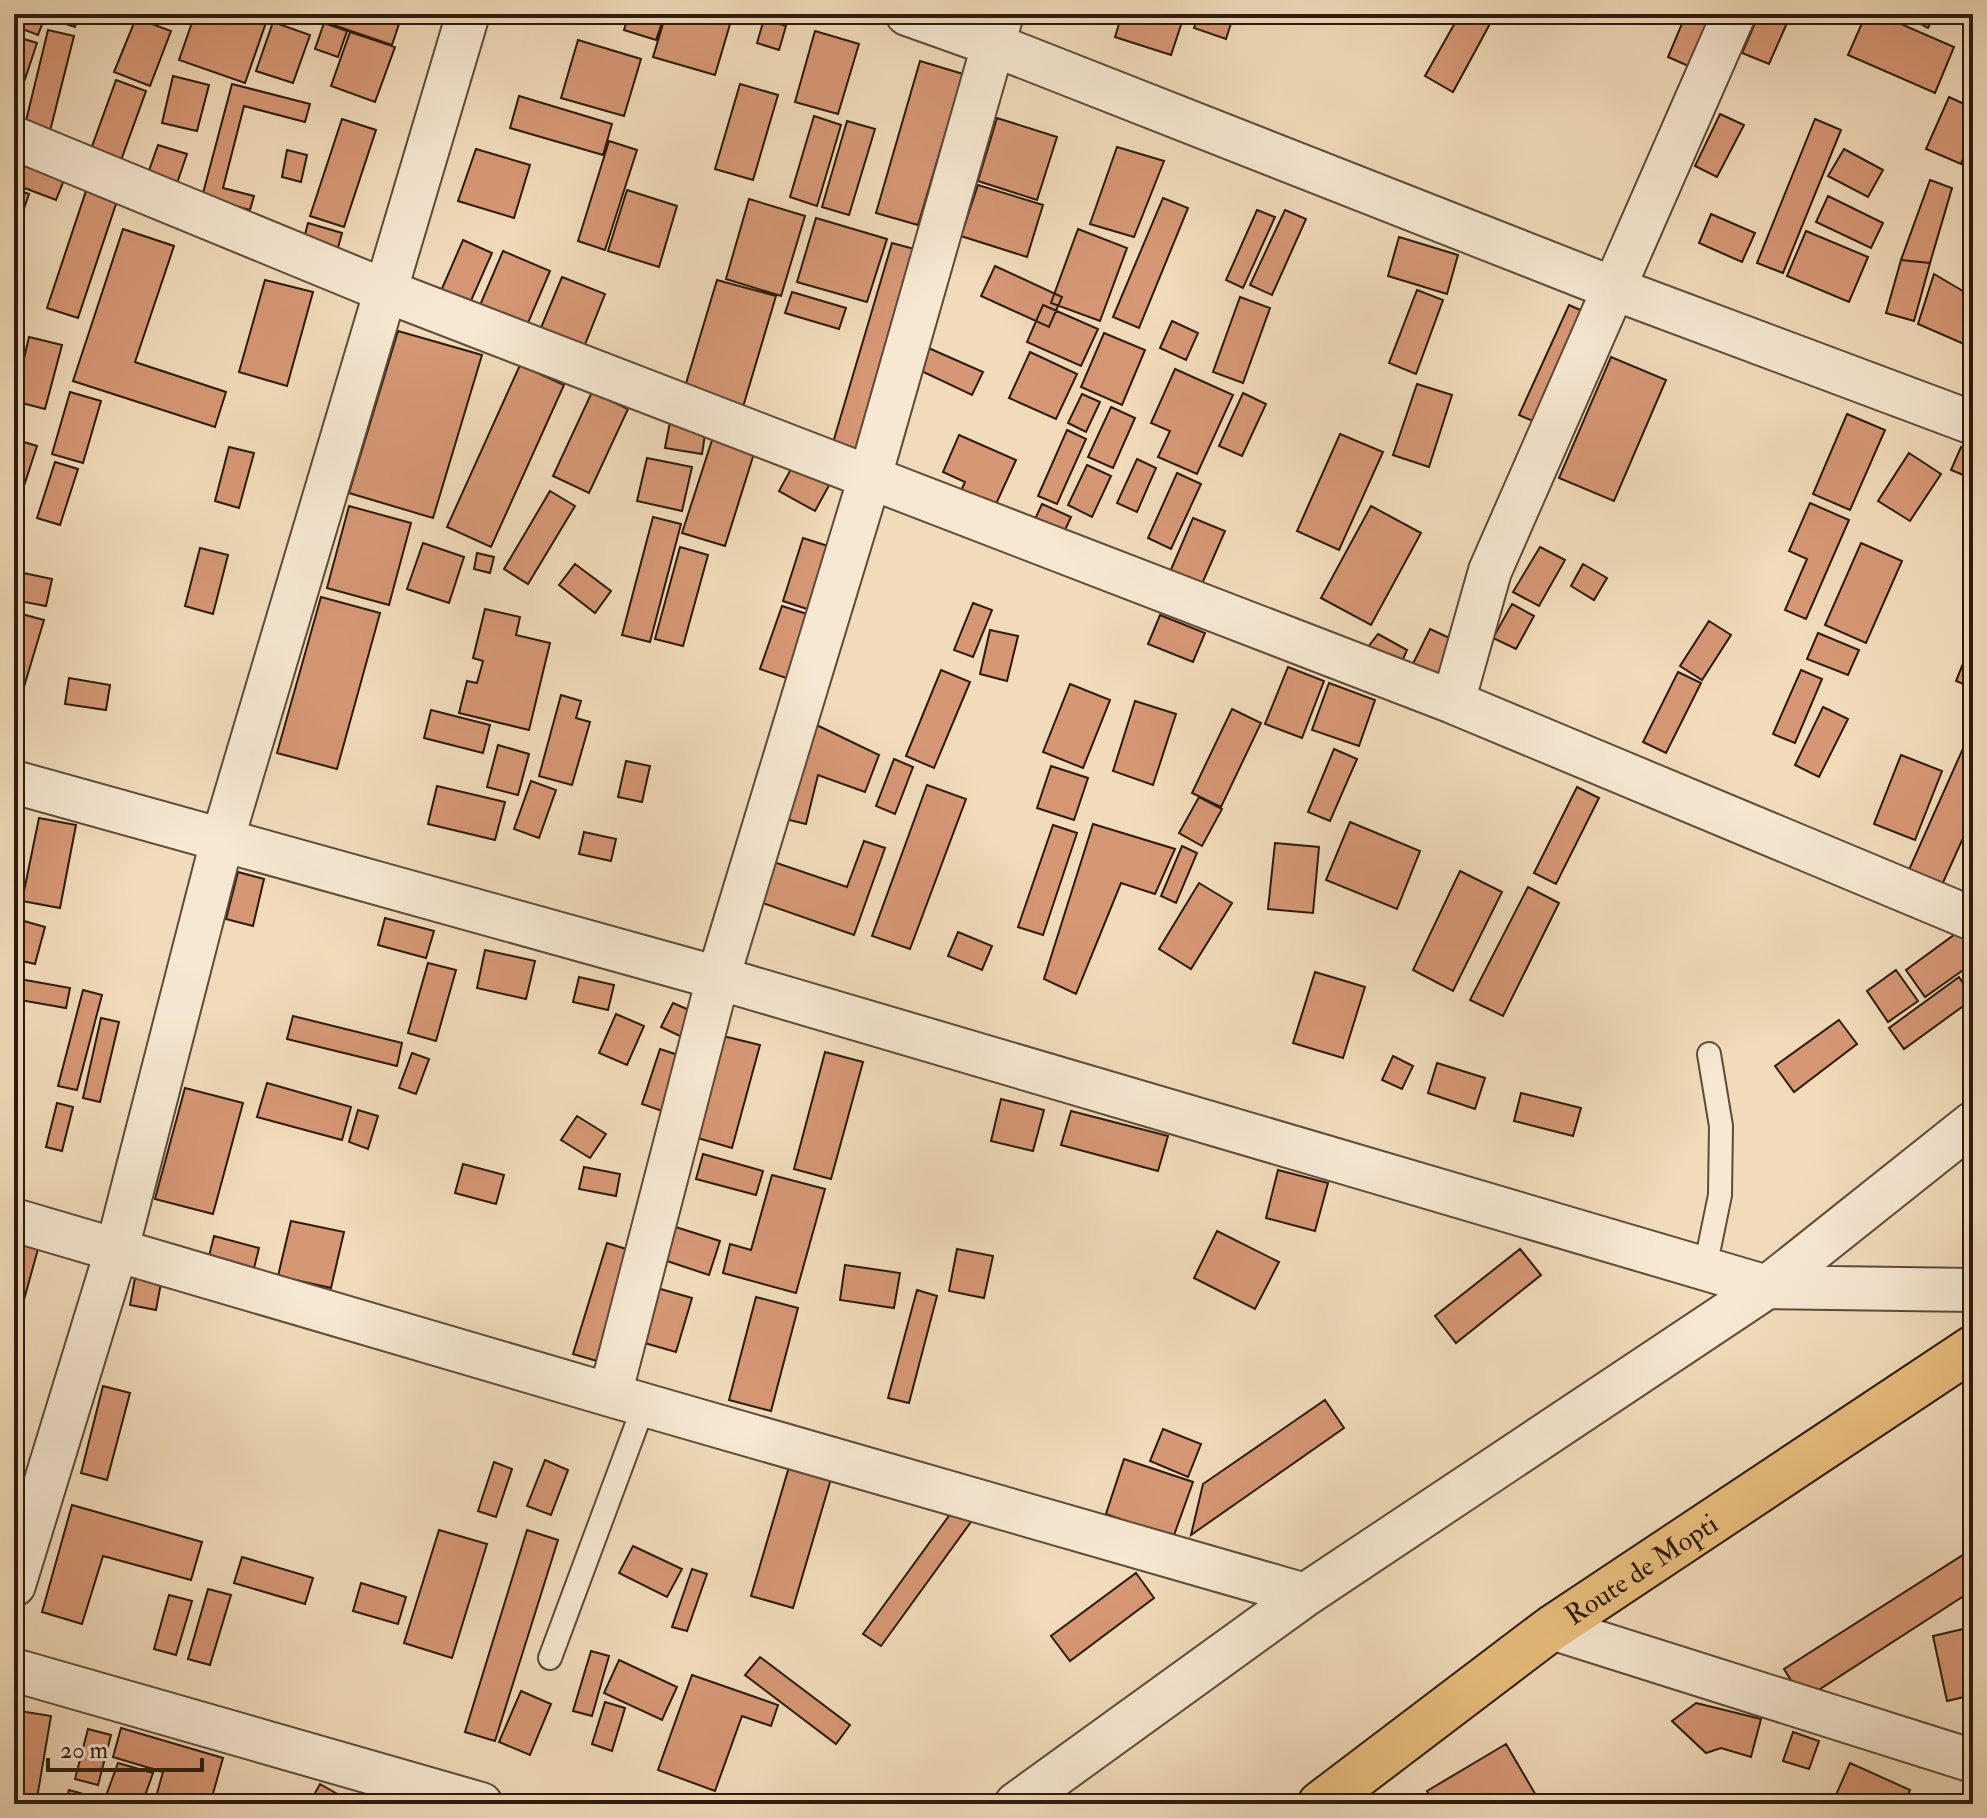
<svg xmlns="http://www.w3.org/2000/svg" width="1987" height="1818" font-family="'IM FELL Double Pica',serif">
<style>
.building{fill:#d69775;stroke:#2d1b0e;stroke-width:2}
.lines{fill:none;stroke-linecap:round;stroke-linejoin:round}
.service-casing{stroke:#5e4b39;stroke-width:26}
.minor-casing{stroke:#5e4b39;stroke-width:46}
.trunk-casing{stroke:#2d1b0e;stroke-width:48}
.service{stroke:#f6e8d2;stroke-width:22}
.minor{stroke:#f6e8d2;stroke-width:42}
.trunk{stroke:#e8be7d;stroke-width:44}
.labels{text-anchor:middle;stroke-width:7;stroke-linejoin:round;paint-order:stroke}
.street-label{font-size:28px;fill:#2d1b0e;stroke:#f6e8d2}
</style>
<rect width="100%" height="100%" fill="#f1dbba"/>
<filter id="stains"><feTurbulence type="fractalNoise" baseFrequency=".0025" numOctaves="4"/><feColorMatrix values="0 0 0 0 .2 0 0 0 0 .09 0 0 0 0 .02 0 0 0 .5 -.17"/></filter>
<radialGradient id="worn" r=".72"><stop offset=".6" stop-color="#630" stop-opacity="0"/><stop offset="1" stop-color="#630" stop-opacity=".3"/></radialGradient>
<!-- building -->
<path class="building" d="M22 14H46L38 35 17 27Z
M59 14H79L75 27 57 21Z
M195 14H269L245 83 179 60Z
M317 14H388L401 18 392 45 316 19Z
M629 14H655L664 17 656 40 624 30Z
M666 14H733L715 75 653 57Z
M1122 14H1167L1183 19 1171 55 1115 37Z
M1199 14H1234L1226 39 1194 28Z
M1460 14H1482L1492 20 1453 92 1425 76Z
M1686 14H1729L1704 73 1668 57Z
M1759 14 1787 23 1769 64 1742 53Z
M1866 14H1878L1954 47 1935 93 1848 55Z
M1907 14H1936L1928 28 1906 16Z
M136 18 171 31 150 86 114 72Z
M764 19 786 26 779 50 757 43Z
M273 22 310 35 293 83 256 71Z
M324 23 347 31 338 57 315 49Z
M48 30 74 36 50 131 25 125Z
M815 31 859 44 838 114 795 102Z
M350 32 395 47 375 102 331 86Z
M14 36 37 43 14 112Z
M578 40 641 59 624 116 561 98Z
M920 61 963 74 918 225 876 213Z
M173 76 209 85 197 131 162 123Z
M116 80 146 91 120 163 90 152Z
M232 84 310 104 305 122 244 106 223 188 254 196 250 210 202 197Z
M740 84 778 95 753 180 715 169Z
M519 96 612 124 603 155 510 128Z
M1949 97 1973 108V136L1961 164 1926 149Z
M1720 114 1744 125 1717 177 1695 166Z
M814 116 841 125 817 206 790 197Z
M997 118 1057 137 1037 200 978 181Z
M342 119 376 130 344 227 310 216Z
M1815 119 1841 130 1783 273 1757 263Z
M847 121 875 129 849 215 822 207Z
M609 141 637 150 605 250 578 241Z
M158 145 187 154 174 192 145 182Z
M1117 147 1164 161 1134 237 1090 224Z
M476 149 530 165 514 218 458 201Z
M1844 149 1883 170 1868 197 1828 176Z
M287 150 307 155 301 182 282 177Z
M14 162 64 180 56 200 14 184Z
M1930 180 1952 188 1930 263 1901 260Z
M978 185 1043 205 1027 257 961 236Z
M87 188 118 198 78 318 47 308Z
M14 189 29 194 14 238Z
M627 190 677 206 659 267 608 251Z
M1828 196 1883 223 1871 248 1816 222Z
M1163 198 1188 208 1139 328 1113 317Z
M749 199 805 216 781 296 726 279Z
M1257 210 1275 217 1243 288 1226 280Z
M1285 210 1306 219 1272 295 1250 285Z
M1711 214 1755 233 1742 262 1699 243Z
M816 218 887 239 867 302 797 282Z
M308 223 342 233 336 255 302 246Z
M123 229 174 246 135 362 226 392 215 427 73 381Z
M1078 229 1127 248 1100 321 1051 303Z
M1806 231 1868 257 1849 302 1787 276Z
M1399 237 1458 255 1447 294 1388 276Z
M463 240 492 253 470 303 441 291Z
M892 243 929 253 869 457 832 446Z
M503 251 550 271 525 330 478 310Z
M1901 260 1930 263 1914 321 1886 313Z
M995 266 1062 297 1049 327 981 296Z
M1934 274 1973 297V348L1918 324Z
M562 277 605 294 582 352 538 335Z
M265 280 313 292 287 386 239 372Z
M717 280 776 296 743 407 684 390Z
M1417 290 1443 300 1416 374 1389 363Z
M792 292 846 308 839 329 785 313Z
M1240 297 1270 308 1243 383 1213 372Z
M1043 305 1098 329 1081 366 1027 342Z
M1569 305 1594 316 1544 426 1519 415Z
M1172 321 1198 333 1186 360 1160 348Z
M398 331 482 355 433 518 349 493Z
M1104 333 1145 350 1122 405 1081 387Z
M29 337 62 345 45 409 14 401Z
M924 346 983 372 972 395 915 368Z
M1030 352 1077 374 1056 419 1009 398Z
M1611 357 1666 380 1614 501 1559 478Z
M520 365 564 385 491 547 447 527Z
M1175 369 1233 395 1197 474 1158 457 1170 431 1151 423Z
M1417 384 1452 395 1429 467 1393 455Z
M70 392 101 401 83 463 52 454Z
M592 392 628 409 589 493 553 476Z
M1243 393 1266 404 1242 456 1219 446Z
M1082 394 1100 402 1086 432 1068 423Z
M1111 407 1135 418 1113 468 1088 457Z
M1847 414 1885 430 1850 510 1813 494Z
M670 422 706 428 702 454 665 448Z
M1067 430 1086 439 1057 504 1038 496Z
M714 434 756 447 725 546 682 533Z
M1340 434 1383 452 1339 550 1297 531Z
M959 435 1016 460 991 515 957 500 965 482 943 472Z
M14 439 37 446 21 495 14 493Z
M229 447 254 453 239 508 215 501Z
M1961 447 1973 452V479L1951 470Z
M1909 453 1941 474 1910 521 1878 501Z
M647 458 692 467 682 511 637 501Z
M1137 459 1156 468 1137 512 1117 503Z
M796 460 832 480 815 511 779 491Z
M55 462 78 469 60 525 37 518Z
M1087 465 1111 476 1092 517 1068 505Z
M1177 473 1201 484 1171 549 1148 538Z
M550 491 575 506 528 584 504 569Z
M1810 503 1849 520 1806 619 1785 610 1807 559 1789 551Z
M1042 504 1071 517 1060 541 1031 528Z
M349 506 411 523 389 605 327 588Z
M1371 506 1421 533 1371 625 1321 598Z
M653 517 681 524 650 642 622 635Z
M1193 518 1225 531 1198 593 1167 579Z
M803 538 834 548 813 611 783 601Z
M423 543 464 557 449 603 407 589Z
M1861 543 1902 561 1866 643 1825 625Z
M680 547 708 555 683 646 655 639Z
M1540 547 1565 560 1539 606 1513 592Z
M200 548 228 555 213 614 185 606Z
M477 553 494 557 490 573 474 569Z
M575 564 611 591 595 613 559 585Z
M1583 564 1607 578 1594 600 1571 586Z
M14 571 52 579 46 606 14 600Z
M321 597 380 613 337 769 277 753Z
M973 603 992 610 973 657 954 650Z
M1512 604 1534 616 1516 649 1493 638Z
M782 606 813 616 792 680 760 669Z
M485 609 520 617 516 635 550 643 529 730 459 713 467 681 477 683 483 661 473 658Z
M14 612 44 620 23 690 14 688Z
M1160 615 1205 633 1193 662 1148 644Z
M1709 621 1731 635 1702 680 1680 666Z
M1430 629 1465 645 1442 693 1407 676Z
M990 630 1018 636 1007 681 980 674Z
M1818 633 1859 650 1848 675 1807 659Z
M1378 634 1407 650 1395 678 1357 661Z
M1973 639V688L1956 681Z
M1288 667 1324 681 1302 738 1265 724Z
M941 670 970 682 934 768 906 756Z
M1801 670 1822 679 1795 743 1773 734Z
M1678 672 1701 683 1666 753 1643 742Z
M69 678 110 685 106 710 65 704Z
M1329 683 1375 700 1359 746 1312 730Z
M1070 684 1110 700 1083 768 1043 752Z
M561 695 581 701 576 718 590 722 572 785 539 776Z
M1135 701 1176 714 1153 785 1113 771Z
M1823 707 1848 719 1819 777 1795 765Z
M1232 709 1261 723 1221 807 1192 793Z
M431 710 490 725 483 753 424 738Z
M802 718 879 755 865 792 818 775 806 824 777 817Z
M1969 735 1973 737V816L1941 887 1908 872Z
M498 745 529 754 518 795 487 787Z
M1334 749 1357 759 1330 821 1308 812Z
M1901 755 1942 771 1915 840 1874 824Z
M894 759 913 767 895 814 876 806Z
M626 761 650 766 642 802 618 797Z
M1051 766 1088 778 1074 820 1037 808Z
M531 781 556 790 539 838 514 829Z
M927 785 966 799 910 949 872 936Z
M437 786 505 802 495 840 428 824Z
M1577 787 1599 798 1556 884 1534 873Z
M1199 797 1222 809 1202 846 1179 833Z
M39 818 76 825 60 908 22 901Z
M1350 822 1420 851 1397 909 1326 880Z
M1093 824 1175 849 1155 894 1121 883 1076 994 1044 979Z
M1053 825 1077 833 1043 935 1018 927Z
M584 832 616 839 611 861 579 854Z
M864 841 885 848 854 935 754 900 768 860 847 887Z
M1275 843 1319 847 1313 913 1268 909Z
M1182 846 1197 853 1176 903 1161 896Z
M1460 871 1502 892 1453 991 1413 970Z
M238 872 264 879 253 926 226 919Z
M1199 883 1232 903 1191 969 1159 949Z
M1528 887 1559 903 1503 1016 1470 1000Z
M385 918 434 931 426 958 378 945Z
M24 921 45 927 35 964 14 959Z
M958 932 992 946 982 970 948 956Z
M1958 932 1973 952V963L1925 997 1906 970Z
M485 950 535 961 526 999 477 988Z
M428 963 456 970 436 1041 408 1033Z
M1896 970 1918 1001 1888 1022 1867 991Z
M1315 972 1365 987 1343 1058 1293 1043Z
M579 977 614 985 608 1010 573 1002Z
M1959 977 1973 999 1904 1049 1889 1028Z
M14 978 70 988 66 1008 14 999Z
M83 990 102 995 77 1090 58 1086Z
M673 1003 696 1013 684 1038 661 1027Z
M14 1008 24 1010 14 1051Z
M616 1014 644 1026 627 1065 599 1053Z
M293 1016 402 1043 397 1066 287 1039Z
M101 1018 119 1022 100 1102 83 1098Z
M1839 1020 1857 1044 1794 1092 1775 1066Z
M719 1035 760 1045 732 1148 691 1136Z
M660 1049 684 1057 665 1112 642 1104Z
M825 1052 863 1062 831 1179 794 1169Z
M412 1053 429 1059 416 1094 399 1088Z
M1393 1056 1413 1066 1402 1089 1382 1080Z
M1437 1063 1485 1078 1475 1109 1428 1093Z
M267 1083 351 1107 342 1140 257 1117Z
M185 1088 243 1103 213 1214 155 1199Z
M1521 1093 1581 1108 1573 1136 1514 1121Z
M1001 1099 1044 1110 1033 1151 991 1141Z
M57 1103 73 1107 62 1151 46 1147Z
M358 1110 378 1116 368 1149 349 1142Z
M1071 1111 1168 1136 1158 1171 1061 1145Z
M577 1116 606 1134 590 1158 561 1140Z
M703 1154 763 1171 756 1195 696 1179Z
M463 1164 504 1175 496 1204 455 1193Z
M584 1167 620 1174 616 1196 579 1189Z
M1278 1170 1328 1183 1315 1231 1266 1218Z
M772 1175 825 1189 796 1293 723 1273 730 1244 751 1250Z
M291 1221 344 1232 331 1288 278 1276Z
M666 1224 720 1241 709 1275 655 1257Z
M1217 1231 1279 1262 1255 1309 1194 1278Z
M14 1232 41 1238 14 1336Z
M214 1236 259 1248 253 1272 208 1260Z
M607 1243 639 1253 604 1363 573 1354Z
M957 1249 993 1256 984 1298 949 1291Z
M1520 1249 1541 1275 1456 1343 1435 1316Z
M845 1265 900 1273 894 1308 840 1300Z
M135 1278 161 1283 156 1310 130 1305Z
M650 1286 692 1298 676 1352 634 1340Z
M917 1290 937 1296 909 1403 888 1398Z
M756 1297 798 1308 771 1411 729 1400Z
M103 1386 130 1393 107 1480 81 1473Z
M1325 1400 1344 1428 1191 1535 1203 1484Z
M1163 1429 1201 1444 1188 1477 1150 1461Z
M1124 1459 1193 1482 1173 1538 1106 1514Z
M545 1460 568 1470 551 1515 527 1506Z
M791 1460 833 1472 793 1608 751 1596Z
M494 1462 512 1469 496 1517 478 1511Z
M959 1502 976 1515 881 1646 863 1634Z
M72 1505 202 1542 191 1580 103 1556 82 1624 42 1612Z
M439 1530 487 1544 452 1658 404 1643Z
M527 1530 558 1540 495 1741 465 1732Z
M633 1546 682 1569 667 1597 619 1573Z
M1966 1553 1973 1564V1590L1803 1700 1784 1669Z
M242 1557 313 1578 305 1604 234 1583Z
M692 1569 707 1574 687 1631 672 1627Z
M1136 1573 1154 1598 1070 1661 1051 1636Z
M361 1583 406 1597 398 1624 353 1611Z
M208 1589 231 1595 210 1665 188 1659Z
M169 1595 192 1601 176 1655 154 1649Z
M1963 1629 1973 1677V1695L1947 1701 1933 1636Z
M591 1651 609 1656 592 1716 573 1711Z
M760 1657 850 1725 836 1744 745 1675Z
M619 1660 677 1687 662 1720 604 1693Z
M692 1675 778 1705 771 1726 742 1716 715 1791 658 1770Z
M521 1691 551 1704 530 1755 499 1742Z
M605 1702 625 1708 612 1751 592 1744Z
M1696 1703 1761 1719 1751 1757 1721 1748 1706 1753 1672 1721Z
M14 1710 51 1716 36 1804H14Z
M121 1728 223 1758 210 1804H154L163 1772 113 1757Z
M88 1729 111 1735 98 1785 75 1779Z
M1793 1732 1819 1741 1809 1769 1783 1761Z
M1506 1744 1537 1797 1524 1804H1435L1427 1791Z
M118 1763 153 1773 142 1804H103Z
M1850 1763 1910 1790 1904 1804H1832Z
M320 1784 355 1804H309Z
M69 1790 94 1797 92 1804H65Z"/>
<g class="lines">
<defs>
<path id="service" d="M1705 1268 1720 1195 1721 1126 1709 1054
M550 1658 644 1405"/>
<path id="minor" d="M907 14 994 45 1615 289 1973 423
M14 138 386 291 1453 702 1973 919
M1453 702 1490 571 1734 14
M14 782 718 978 1767 1287 1973 1290
M14 1220 610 1395 1305 1595
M610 1395 718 978 870 477 1002 14
M14 1585 117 1249 222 841 468 14
M1552 1628 1973 1761
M14 1670 481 1804
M1016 1804 1305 1595 1767 1287 1973 1123"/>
<g id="trunk">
<path id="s1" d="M1320 1804 1552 1628 1973 1348"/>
</g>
</defs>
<!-- service casing -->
<use href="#service" class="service-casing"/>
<!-- minor casing -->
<use href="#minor" class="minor-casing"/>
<!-- trunk casing -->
<use href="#trunk" class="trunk-casing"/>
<!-- service -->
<use href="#service" class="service"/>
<!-- minor -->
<use href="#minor" class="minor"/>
<!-- trunk -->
<use href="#trunk" class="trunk"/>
</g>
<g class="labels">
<!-- street labels -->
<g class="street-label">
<text dy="10" stroke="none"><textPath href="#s1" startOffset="398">Route de Mopti</textPath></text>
</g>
</g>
<!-- margin -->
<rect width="1987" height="1818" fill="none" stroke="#f1dbba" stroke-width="48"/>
<rect x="16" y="16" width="1955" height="1786" fill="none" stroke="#2d1b0e" stroke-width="4"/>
<rect x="24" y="24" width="1939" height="1770" fill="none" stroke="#2d1b0e" stroke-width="2"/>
<!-- scale -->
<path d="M48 1758v12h154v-12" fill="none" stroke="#2d1b0e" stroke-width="4"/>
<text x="60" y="1758" font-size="24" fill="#2d1b0e" stroke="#f6e8d2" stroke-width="6" paint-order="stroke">20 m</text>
<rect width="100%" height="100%" filter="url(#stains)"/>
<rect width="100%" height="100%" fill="url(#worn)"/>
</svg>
